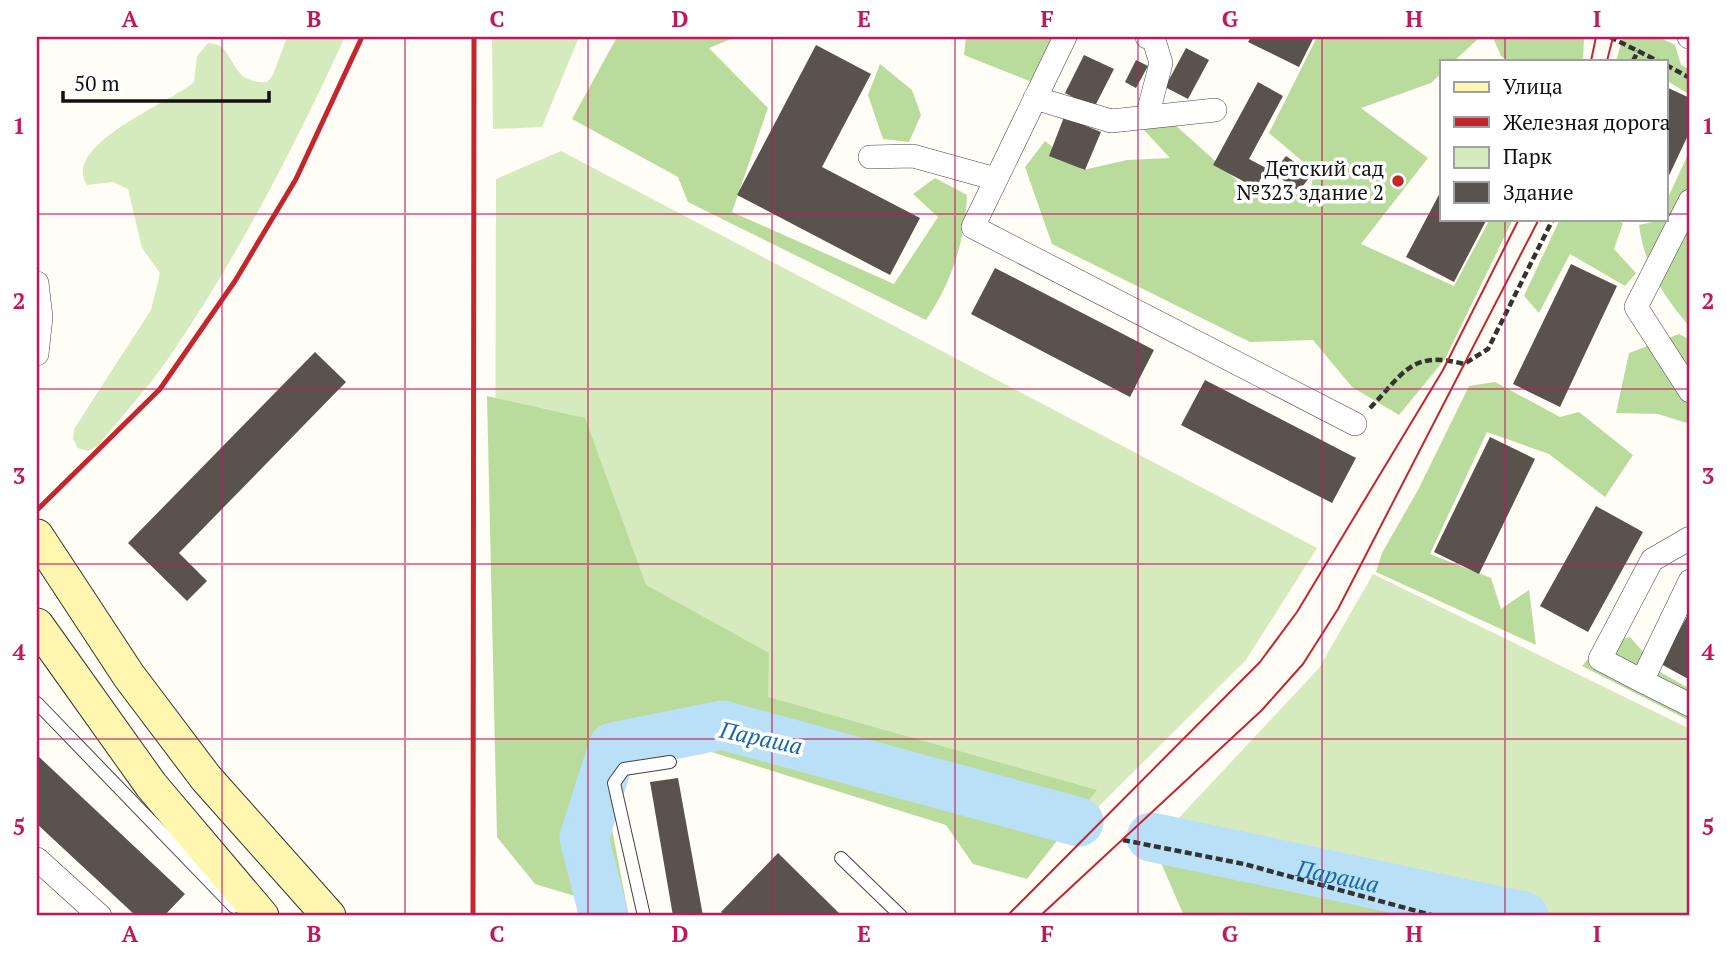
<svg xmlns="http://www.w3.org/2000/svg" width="1727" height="953" font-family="'PT Serif',serif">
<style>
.green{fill:#d5ebbd}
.forest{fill:#b9dc9c}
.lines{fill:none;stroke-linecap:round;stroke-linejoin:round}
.river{stroke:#b9e0f7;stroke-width:49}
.building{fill:#5a524d}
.service-casing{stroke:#444;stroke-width:14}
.minor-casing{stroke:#444;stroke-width:24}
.secondary-casing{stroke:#333;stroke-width:35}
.path{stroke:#333;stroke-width:4.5;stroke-dasharray:7 3.5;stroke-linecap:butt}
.service{stroke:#fff;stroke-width:12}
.minor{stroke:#fff;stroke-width:23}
.secondary{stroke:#fff6b0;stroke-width:33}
.tram{stroke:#c4262e;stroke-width:2}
.rail{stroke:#c4262e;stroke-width:5}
.grid{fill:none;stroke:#c2185b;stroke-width:2;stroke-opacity:0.55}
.poi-dot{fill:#c4262e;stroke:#fff;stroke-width:2.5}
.labels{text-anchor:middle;stroke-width:7;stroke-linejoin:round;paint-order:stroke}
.poi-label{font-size:21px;fill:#111;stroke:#fff;text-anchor:end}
.water-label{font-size:23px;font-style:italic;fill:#1768a6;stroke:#fff}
.neatline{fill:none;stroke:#c2185b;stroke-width:2.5}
.grid-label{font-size:23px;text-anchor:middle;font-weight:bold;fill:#c2185b}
</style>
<rect width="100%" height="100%" fill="#fffdf5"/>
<!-- green -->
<path class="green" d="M287 37H345C295 145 241 251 174 350 152 384 123 414 98 446L88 451 78 448 73 439 74 429 151 310 160 273 142 248 128 189 113 182 87 185C60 145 172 102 194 82L197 56 208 43C237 42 226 85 267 82L273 75Z
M492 37H579L542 127 493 129Z
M561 151 1317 548 1246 660 1097 808 766 706 495 585 496 179Z
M1373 574 1690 729V916H1535L1177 838 1175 822 1319 668Z"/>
<!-- forest -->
<path class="forest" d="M617 37H736L709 48 768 108 732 212 894 284 938 217 913 194 935 178 967 195C965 241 952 282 926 320L688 202 678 177 572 119Z
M966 37H1054L1032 82 964 55Z
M1317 37 1478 39 1454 61H1442V73L1431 83 1361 108 1428 158 1361 244 1454 286 1490 219H1513L1445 359 1399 415 1352 387 1313 340 1250 342 1052 244 1025 167 1045 141 1083 170 1127 160 1170 158 1131 116 1144 97 1252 194 1265 190 1308 196 1315 172 1269 133Z
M1497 37H1584L1583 61H1509L1501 56 1494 40Z
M1623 37H1659L1675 45 1681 65 1690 70V95L1666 80V61H1616Z
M880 64 912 90 921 115 909 142 883 139 868 95Z
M1690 150V327C1664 298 1644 265 1639 225L1666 219V202Z
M1560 219H1614L1623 223 1614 249 1636 273 1625 286 1570 254 1539 313 1524 296Z
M1679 334 1690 340V424L1658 414 1616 413 1629 353Z
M1495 382 1560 417 1579 412 1633 455 1605 497 1549 454 1487 432 1430 554 1491 578 1501 609 1529 590 1536 645 1376 572 1382 553 1418 490 1469 386Z
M487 396 585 418 646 585 769 653 768 697 1097 790 1027 879 973 864 946 825 705 750 621 757 606 798 628 912 535 884 497 837Z
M1630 637 1662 673 1690 689V721L1582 666 1599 645Z
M1152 842 1496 916H1184Z"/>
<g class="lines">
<!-- river -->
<g class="river">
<path id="s1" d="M1151 837 1524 916"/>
<path d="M604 916 584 838 613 747 722 725 1079 822"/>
</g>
</g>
<!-- building -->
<path class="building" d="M1251 37H1314L1299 67 1248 42Z
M816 45 871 74 822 167 920 218 890 275 737 195Z
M1186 48 1209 60 1188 99 1165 87Z
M1084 55 1114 69 1094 108 1065 93Z
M1136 60 1148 66 1136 88 1125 82Z
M1258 82 1283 96 1249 159 1266 168 1256 188 1213 165Z
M1666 87 1690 98V131L1666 182Z
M1064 117 1101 132 1085 170 1049 156Z
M1286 156 1312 174 1299 191 1273 173Z
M1442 189V219H1487L1454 282 1406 257Z
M1571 264 1617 286 1560 407 1513 384Z
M995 268 1154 350 1130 397 971 314Z
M315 352 346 382 179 553 207 581 187 601 128 543Z
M1205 380 1356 458 1332 503 1181 425Z
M1490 437 1535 459 1479 574 1434 552Z
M1596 506 1643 532 1588 632 1540 606Z
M1690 611V680L1661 664Z
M37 755 185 894 164 916H136L37 824Z
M678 778 703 916H673L650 782Z
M778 853 842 916H726L721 912Z"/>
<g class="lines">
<defs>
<path id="service" d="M37 703 234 907
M841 858 901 916
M644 916 614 783 624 769 670 762"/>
<path id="minor" d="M1065 37 973 227 1355 424
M1689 37H1690
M1035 98 1111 121 1215 110
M1147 117 1161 63 1154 40 1147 37
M870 157 913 156 996 179
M1690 201 1636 307 1690 391
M37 283 41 317 37 354
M1690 581 1642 681 1690 705
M1642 681 1600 659 1652 560 1690 538
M37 859 100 916"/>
<path id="secondary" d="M37 536 129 676 206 778 329 916
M37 625 151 785 262 916"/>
</defs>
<!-- service casing -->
<use href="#service" class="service-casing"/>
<!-- minor casing -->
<use href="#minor" class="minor-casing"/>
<!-- secondary casing -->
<use href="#secondary" class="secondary-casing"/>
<!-- path -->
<path class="path" d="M1610 37 1658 61
M1633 61 1638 51
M1666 65 1690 78
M1370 408C1404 373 1411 350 1464 364L1488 349 1553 219
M1123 840 1244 864 1435 916"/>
<!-- service -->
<use href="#service" class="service"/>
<!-- minor -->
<use href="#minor" class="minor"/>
<!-- secondary -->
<use href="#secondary" class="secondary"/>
<!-- tram -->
<path class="tram" d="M1591 61 1596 37
M1607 61 1613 37
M1007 916 1260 662 1297 612 1443 370 1519 219
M1040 916 1262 710 1303 664 1338 609 1539 219"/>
<!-- rail -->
<path class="rail" d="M37 510 160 389 235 281 296 179 362 37
M473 916 474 37"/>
</g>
<!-- grid -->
<path class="grid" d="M222 37V916M405 37V916M588 37V916M772 37V916M955 37V916M1138 37V916M1322 37V916M1505 37V61M37 214H1442M1666 214H1690M1505 219V916M37 389H1690M37 564H1690M37 739H1690"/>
<!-- markers -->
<circle class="poi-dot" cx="1398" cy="181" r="7"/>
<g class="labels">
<!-- poi labels -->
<g class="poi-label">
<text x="1384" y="176">Детский сад<tspan x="1384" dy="24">№323 здание 2</tspan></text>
</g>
<!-- water labels -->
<g class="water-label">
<text transform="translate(761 738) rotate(12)" y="8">Параша</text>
<text dy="8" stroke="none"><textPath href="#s1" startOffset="191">Параша</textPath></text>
</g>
</g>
<!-- border -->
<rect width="1727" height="953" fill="none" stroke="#ffffff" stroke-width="77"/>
<!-- legend -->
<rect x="1440" y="60" width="228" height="161" fill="#ffffff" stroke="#a0a0a0" stroke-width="2"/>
<rect x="1454" y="82" width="35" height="10" fill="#fff6b0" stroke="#a0a0a0" stroke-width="2"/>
<text x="1503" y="94" font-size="21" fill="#111111">Улица</text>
<rect x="1454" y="117" width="35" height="10" fill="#c4262e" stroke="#a0a0a0" stroke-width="2"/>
<text x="1503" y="130" font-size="21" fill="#111111">Железная дорога</text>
<rect x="1454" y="147" width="35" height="21" fill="#d5ebbd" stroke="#a0a0a0" stroke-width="2"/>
<text x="1503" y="164" font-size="21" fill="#111111">Парк</text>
<rect x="1454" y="182" width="35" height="21" fill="#5a524d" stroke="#a0a0a0" stroke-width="2"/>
<text x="1503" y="200" font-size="21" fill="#111111">Здание</text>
<!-- scale -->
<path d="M63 91v10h206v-10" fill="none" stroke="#111111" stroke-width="3.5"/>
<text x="74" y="91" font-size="21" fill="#111111" stroke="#ffffff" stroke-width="5" paint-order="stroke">50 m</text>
<rect x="38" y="38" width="1650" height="876" class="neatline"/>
<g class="grid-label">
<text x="130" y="27">A</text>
<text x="314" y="27">B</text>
<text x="497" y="27">C</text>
<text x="680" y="27">D</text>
<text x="864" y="27">E</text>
<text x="1047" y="27">F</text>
<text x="1230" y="27">G</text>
<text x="1414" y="27">H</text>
<text x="1597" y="27">I</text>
<text x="19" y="134">1</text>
<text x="1708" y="134">1</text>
<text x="19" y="309">2</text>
<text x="1708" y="309">2</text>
<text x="19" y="484">3</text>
<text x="1708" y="484">3</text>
<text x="19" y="660">4</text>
<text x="1708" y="660">4</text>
<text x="19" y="835">5</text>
<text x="1708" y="835">5</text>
<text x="130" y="942">A</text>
<text x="314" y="942">B</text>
<text x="497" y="942">C</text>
<text x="680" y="942">D</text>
<text x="864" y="942">E</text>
<text x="1047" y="942">F</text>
<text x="1230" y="942">G</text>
<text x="1414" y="942">H</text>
<text x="1597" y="942">I</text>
</g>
</svg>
